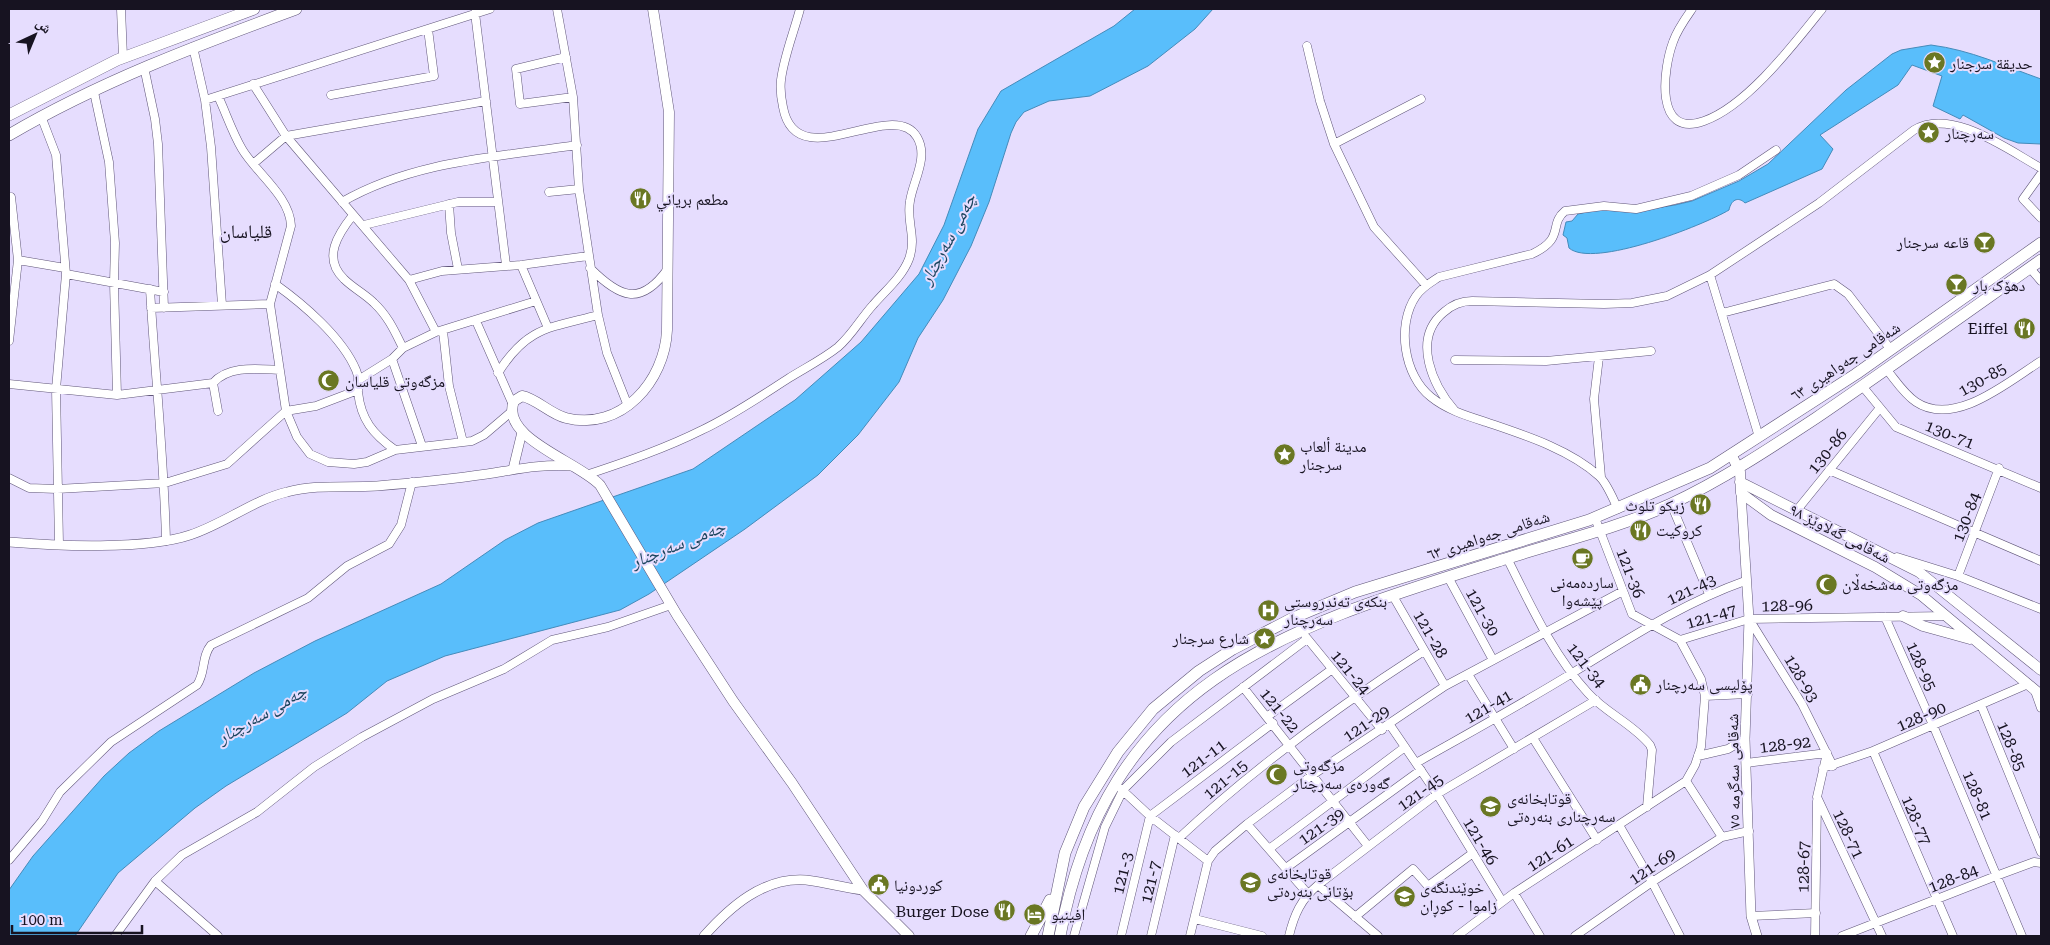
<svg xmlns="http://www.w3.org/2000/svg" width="2050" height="945" font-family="'Roboto Serif','Noto Naskh Arabic',serif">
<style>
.water{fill:#59befb;stroke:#458bba}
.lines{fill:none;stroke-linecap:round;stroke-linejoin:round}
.minor-casing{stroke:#605679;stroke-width:9}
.tertiary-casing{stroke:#605679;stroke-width:10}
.secondary-casing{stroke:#605679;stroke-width:11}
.primary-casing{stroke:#605679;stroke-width:12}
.minor{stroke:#fff;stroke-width:8}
.tertiary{stroke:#fff;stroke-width:9}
.secondary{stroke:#fff;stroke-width:10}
.primary{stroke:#fff;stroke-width:11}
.labels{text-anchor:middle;stroke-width:4;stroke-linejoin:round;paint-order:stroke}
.poi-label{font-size:16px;fill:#171321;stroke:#e6ddfe;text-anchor:start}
.street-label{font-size:16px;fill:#171321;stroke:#e6ddfe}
.water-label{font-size:18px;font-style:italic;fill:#1b455e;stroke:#e6ddfe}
.quarter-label{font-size:19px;fill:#171321;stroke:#e6ddfe}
</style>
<rect width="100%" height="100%" fill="#e6ddfe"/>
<!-- water -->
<path class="water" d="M1135 9H1213L1195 29 1148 66 1090 96 1049 101 1024 112 1016 122 1011 133 989 202 971 246 943 300 918 338 899 382 858 435 818 475 745 529 649 594 620 610 445 656 387 681 347 713 226 786 195 808 118 873 75 936H9V890L33 856 104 776 129 753 159 731 254 673 315 641 441 584 505 540 538 523 693 469 795 400 861 342 919 274 944 225 978 129 1001 91 1114 26Z
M1931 45C1971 50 2004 66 2041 79V144L2018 143 2004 138 1963 115 1960 119 1933 106 1942 76 1912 65 1898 85 1820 135 1833 149 1822 169 1745 203C1738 196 1731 200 1729 210 1704 225 1593 269 1569 248L1567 238 1563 235 1566 222 1572 221 1578 214 1598 209 1638 211 1675 205 1692 201 1739 181 1768 164 1846 90 1892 54 1901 50Z"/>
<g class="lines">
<defs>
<path id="minor" d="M121 9 123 57
M557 9 573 97 579 189 598 315 607 353 628 406
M1692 9C1685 19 1677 30 1673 42 1663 69 1654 139 1704 121 1747 106 1794 44 1822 9
M475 13 506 265
M1307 46 1320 101 1334 144 1374 227 1426 285
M193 47 205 100 211 147 222 305
M566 57 516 69 520 104 573 97
M144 67 155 119 158 144 164 308
M253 84 286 136 409 280 436 332
M94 92 109 162 115 243 114 283 117 395
M331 95 434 76 428 29
M218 96C226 113 232 132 242 149 256 173 290 196 291 226L270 304 286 411 316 406 358 390
M205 100 490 9
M41 116 56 155 66 274 56 389 59 544
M1334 144 1421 99
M253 164 286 136 486 101
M2041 174 2023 199 2041 218
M549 192 579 189
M9 199 11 197 18 260 9 341
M342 202C413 161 497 157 577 145
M449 204 451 233 458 269
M353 215C338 234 322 258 344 279 353 288 365 294 374 303 388 316 395 332 403 348
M364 225 458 202H498
M18 260 65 268
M521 265 548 328
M590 268C619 297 640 307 667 270
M2030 268 2041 281
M66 274 164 292
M1710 275 1759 437
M409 280 442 271 521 265 588 256
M275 284C303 304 342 337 356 370 360 378 357 383 358 392 361 420 373 434 395 450
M150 289C155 373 164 457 166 541
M151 308 270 304
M1722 313 1834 284 1848 294 1891 350
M476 321 513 405
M443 331 449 386 463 442
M1599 357 1594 399 1601 477
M392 359 422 446
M1455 360 1546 361 1651 351
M1887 370C1896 381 1904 394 1916 402 1955 428 2009 381 2041 361
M498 373C527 327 549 328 598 315
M360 379 392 359 403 348 436 332 536 301
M213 383 218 411
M9 384 117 395 213 383C229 365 258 369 279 370
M1863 387 1896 427 2041 488
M1455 411C1433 386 1411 339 1444 312 1452 305 1461 301 1472 301L1604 304 1632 303 1667 296 1710 275 1819 203 1914 130C1951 107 2008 150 2041 168
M1829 470 2041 561
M589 474C628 461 666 448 702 430 732 416 761 396 789 378 805 368 823 359 838 347 852 335 861 318 873 305 886 290 902 277 909 259 917 237 906 222 910 201 913 181 929 157 917 137 893 96 796 179 783 107 781 98 780 89 781 80 784 56 794 32 800 9
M9 478 29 488 57 489 165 483 227 464 286 411 297 437 310 454 328 462 354 464 367 462 395 450 472 441 484 435 511 412
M1671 504 1709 594
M1618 509C1613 499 1607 483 1599 476 1569 449 1524 435 1486 422 1467 416 1447 410 1431 397 1404 376 1396 325 1416 296 1422 287 1430 283 1439 277L1532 254C1566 238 1548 225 1565 211L1604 206 1636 209 1691 196 1739 175 1776 150
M1797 510 1879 409
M1897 557 1958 576 2041 609
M1507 558C1530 604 1553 655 1588 693 1606 713 1633 724 1650 745L1652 750 1647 807
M1958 576 1999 468
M1448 577 1493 660
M1393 596 1445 686
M1885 617 1933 725 2022 936
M1749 619 1802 704 1833 766
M1306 637 1382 730
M1680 640 1749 619 1946 616
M1468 674 1514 749
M1243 687 1368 846
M2035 691 2041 708
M1705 696 1748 694
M1981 705 2041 852
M1268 716 1331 670
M1390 725 1437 794 1502 901
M1533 738 1597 840
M1873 751 1953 936
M1827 753 1817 797 1882 936
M1698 756 1728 749 1745 739
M1416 763C1469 733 1522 704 1574 672 1630 638 1683 603 1745 581
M1746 763 1827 753
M1823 768 1873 751 2028 684
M1686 781 1722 837
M1121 789 1150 816 1208 861
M1247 824 1308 894
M1619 825 1652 882 1680 936
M1179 838C1255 767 1337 707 1424 651
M1269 849 1405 747
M9 860 42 821 60 792 111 742 197 685C206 672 201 657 211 645L308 598 347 566 389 544 401 525 412 482
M1286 868 1421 770
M155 881 218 936
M1318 885 1378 936
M1514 893 1540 936
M1751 916 1816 913
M1355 917 1413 869 1428 886 1473 853
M1195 919 1262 936
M115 936 155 881 182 855 257 812 314 767 362 737 433 699 504 669 552 640 608 627 671 605
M1074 936 1105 827 1123 790 1171 742 1307 639
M1121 936 1150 816 1273 723
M1151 936 1175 835
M1190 936 1208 861 1215 851 1247 824 1311 776 1445 686 1623 591
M1289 936C1294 915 1301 899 1318 885L1437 794 1596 700
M1457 936 1514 893 1686 781 1695 765 1701 747 1705 696 1701 679 1680 640 1632 614 1595 518
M1575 936 1652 882 1722 837 1749 831
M1815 936 1817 801
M1842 936 1996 876 2034 862 2041 863"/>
<path id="tertiary" d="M513 469 522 432
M1741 493 1749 619 1745 739 1751 916 1757 936
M9 542C57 546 145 550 190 535 224 524 253 500 287 492 317 484 347 488 377 486 412 483 452 479 487 474 519 469 540 464 573 466
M704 936C730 907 763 877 806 880 825 882 844 888 863 890"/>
<path id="secondary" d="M653 9 669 112 667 330C665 381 621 432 566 418 550 414 537 399 522 396L514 401C499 438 579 462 600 485L677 615 733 701 792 783 863 890 909 936
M1732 456 1740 472 1741 493 1771 515 1875 567 1921 595 2041 695
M1740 482 1919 572 2041 670
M1903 616 1923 626 1970 639"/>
<path id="primary" d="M9 115 117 60 254 9
M9 135C99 82 198 45 296 9
M1031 936 1050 900
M1048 936 1065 853 1084 807 1118 752 1153 709 1199 671 1233 649 1293 618 1355 592 1589 520 1710 468 1856 374 2041 243
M1060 936C1108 679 1284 628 1505 559 1561 541 1618 528 1671 504 1722 480 1769 449 1816 418 1892 366 1966 313 2041 260"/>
</defs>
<!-- minor casing -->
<use href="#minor" class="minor-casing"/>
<!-- tertiary casing -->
<use href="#tertiary" class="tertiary-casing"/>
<!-- secondary casing -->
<use href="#secondary" class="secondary-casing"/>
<!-- primary casing -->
<use href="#primary" class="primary-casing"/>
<!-- minor -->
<use href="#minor" class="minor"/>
<!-- tertiary -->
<use href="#tertiary" class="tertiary"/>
<!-- secondary -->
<use href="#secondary" class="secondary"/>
<!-- primary -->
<use href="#primary" class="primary"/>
</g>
<!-- icons -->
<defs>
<symbol id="sight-disc" viewBox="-11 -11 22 22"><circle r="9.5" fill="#6a7723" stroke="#e6ddfe"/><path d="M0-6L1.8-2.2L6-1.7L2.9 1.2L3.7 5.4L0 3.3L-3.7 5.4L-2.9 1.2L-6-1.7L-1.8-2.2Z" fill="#fff"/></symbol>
<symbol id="restaurant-disc" viewBox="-11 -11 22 22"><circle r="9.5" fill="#6a7723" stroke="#e6ddfe"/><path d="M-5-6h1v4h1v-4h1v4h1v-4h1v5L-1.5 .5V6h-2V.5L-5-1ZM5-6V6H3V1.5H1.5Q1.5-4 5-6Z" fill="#fff"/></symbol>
<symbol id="bar-disc" viewBox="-11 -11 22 22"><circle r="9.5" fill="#6a7723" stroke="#e6ddfe"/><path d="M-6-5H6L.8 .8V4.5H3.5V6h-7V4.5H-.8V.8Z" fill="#fff"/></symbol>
<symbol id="mosque-disc" viewBox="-11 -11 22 22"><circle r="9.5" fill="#6a7723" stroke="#e6ddfe"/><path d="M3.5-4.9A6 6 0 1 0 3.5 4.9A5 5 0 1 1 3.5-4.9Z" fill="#fff"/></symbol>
<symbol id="cafe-disc" viewBox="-11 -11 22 22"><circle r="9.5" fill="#6a7723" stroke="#e6ddfe"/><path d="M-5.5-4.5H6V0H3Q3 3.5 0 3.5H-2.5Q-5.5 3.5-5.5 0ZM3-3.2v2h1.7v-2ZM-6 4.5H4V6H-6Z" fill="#fff"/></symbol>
<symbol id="hospital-disc" viewBox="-11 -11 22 22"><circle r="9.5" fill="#6a7723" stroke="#e6ddfe"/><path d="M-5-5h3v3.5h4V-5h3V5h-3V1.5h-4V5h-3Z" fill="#fff"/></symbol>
<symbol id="civic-disc" viewBox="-11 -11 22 22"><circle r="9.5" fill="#6a7723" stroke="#e6ddfe"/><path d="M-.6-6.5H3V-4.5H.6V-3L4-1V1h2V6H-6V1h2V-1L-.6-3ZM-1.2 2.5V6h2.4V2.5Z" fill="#fff"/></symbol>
<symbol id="school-disc" viewBox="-11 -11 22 22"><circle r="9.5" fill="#6a7723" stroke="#e6ddfe"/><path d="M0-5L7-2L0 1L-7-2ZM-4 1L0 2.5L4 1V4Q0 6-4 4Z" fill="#fff"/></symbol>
<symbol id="hotel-disc" viewBox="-11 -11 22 22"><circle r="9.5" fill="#6a7723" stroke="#e6ddfe"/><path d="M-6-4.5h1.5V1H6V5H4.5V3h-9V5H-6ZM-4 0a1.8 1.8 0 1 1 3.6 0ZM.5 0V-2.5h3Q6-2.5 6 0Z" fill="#fff"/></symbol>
</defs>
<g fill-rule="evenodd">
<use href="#sight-disc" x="1922" y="50" width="25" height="25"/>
<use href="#sight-disc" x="1916" y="120" width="25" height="25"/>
<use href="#restaurant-disc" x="628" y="186" width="25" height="25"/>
<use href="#bar-disc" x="1972" y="230" width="25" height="25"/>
<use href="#bar-disc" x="1944" y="272" width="25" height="25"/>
<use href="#restaurant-disc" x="2012" y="316" width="25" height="25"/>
<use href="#mosque-disc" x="316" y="368" width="25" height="25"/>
<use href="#sight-disc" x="1272" y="442" width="25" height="25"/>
<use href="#restaurant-disc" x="1688" y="492" width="25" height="25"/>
<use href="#restaurant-disc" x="1628" y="518" width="25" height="25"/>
<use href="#cafe-disc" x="1570" y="546" width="25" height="25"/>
<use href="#mosque-disc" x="1814" y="572" width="25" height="25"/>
<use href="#hospital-disc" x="1256" y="598" width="25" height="25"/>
<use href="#sight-disc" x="1252" y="626" width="25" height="25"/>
<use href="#civic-disc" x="1628" y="672" width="25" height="25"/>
<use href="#mosque-disc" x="1264" y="762" width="25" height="25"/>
<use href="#school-disc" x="1478" y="794" width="25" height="25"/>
<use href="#school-disc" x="1238" y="870" width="25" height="25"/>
<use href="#civic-disc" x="866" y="872" width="25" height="25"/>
<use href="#school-disc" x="1392" y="884" width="25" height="25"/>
<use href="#restaurant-disc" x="992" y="898" width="25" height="25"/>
<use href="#hotel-disc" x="1022" y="902" width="25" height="25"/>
</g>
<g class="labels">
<!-- poi labels -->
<g class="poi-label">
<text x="1950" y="69">حديقة سرجنار</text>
<text x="1945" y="139">سەرچنار</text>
<text x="656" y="205">مطعم برياني</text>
<text x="1969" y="248" text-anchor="end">قاعه سرجنار</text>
<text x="1973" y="291">دهۆک بار</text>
<text x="2008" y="334" text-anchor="end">Eiffel</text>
<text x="345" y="387">مزگەوتی قلیاسان</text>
<text x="1300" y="452">مدينة ألعاب<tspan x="1300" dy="18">سرجنار</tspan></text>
<text x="1685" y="511" text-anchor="end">زيكو تلوث</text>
<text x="1656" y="536">كروكيت</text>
<text x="1582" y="588" text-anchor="middle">ساردەمەنی<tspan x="1582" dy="18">پێشەوا</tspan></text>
<text x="1842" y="590">مزگەوتی مەشخەڵان</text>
<text x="1284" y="607">بنکەی تەندروستی<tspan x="1284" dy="18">سەرچنار</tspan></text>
<text x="1249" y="644" text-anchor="end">شارع سرجنار</text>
<text x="1656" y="690">پۆلیسی سەرچنار</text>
<text x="1293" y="771">مزگەوتی<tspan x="1293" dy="18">گەورەی سەرچنار</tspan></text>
<text x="1507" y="804">قوتابخانەی<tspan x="1507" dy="18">سەرچناری بنەرەتی</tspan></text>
<text x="1267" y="879">قوتابخانەی<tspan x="1267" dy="18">بۆتانی بنەرەتی</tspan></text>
<text x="894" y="891">كوردونيا</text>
<text x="1420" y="893">خوێندنگەی<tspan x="1420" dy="18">زاموا - کوڕان</tspan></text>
<text x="989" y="917" text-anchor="end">Burger Dose</text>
<text x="1051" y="920">افينيو</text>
</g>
<!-- street labels -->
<g class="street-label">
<text transform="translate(1845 361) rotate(-34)" y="6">شەقامی جەواهیری ٦٣</text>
<text transform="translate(1982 379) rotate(-29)" y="6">130-85</text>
<text transform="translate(1950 434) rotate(22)" y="6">130-71</text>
<text transform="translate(1827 451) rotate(-51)" y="6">130-86</text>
<text transform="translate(1966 517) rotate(-69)" y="6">130-84</text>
<text transform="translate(1840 533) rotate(27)" y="6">شەقامی گەلاوێژ ٩٨</text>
<text transform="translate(1488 535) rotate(-18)" y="6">شەقامی جەواهیری ٦٣</text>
<text transform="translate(1631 573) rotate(69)" y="6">121-36</text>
<text transform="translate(1691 589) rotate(-25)" y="6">121-43</text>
<text transform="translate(1787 605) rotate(-1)" y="6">128-96</text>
<text transform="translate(1483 612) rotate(61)" y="6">121-30</text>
<text transform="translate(1711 616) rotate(-16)" y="6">121-47</text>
<text transform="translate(1431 634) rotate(60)" y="6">121-28</text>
<text transform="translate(1587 665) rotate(52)" y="6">121-34</text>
<text transform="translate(1922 666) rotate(66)" y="6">128-95</text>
<text transform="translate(1351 672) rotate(51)" y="6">121-24</text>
<text transform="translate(1802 678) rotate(59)" y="6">128-93</text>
<text transform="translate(1488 706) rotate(-30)" y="6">121-41</text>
<text transform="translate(1280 710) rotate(51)" y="6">121-22</text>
<text transform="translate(1921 716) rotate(-23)" y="6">128-90</text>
<text transform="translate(1366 723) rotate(-34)" y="6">121-29</text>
<text transform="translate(1785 744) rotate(-7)" y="6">128-92</text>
<text transform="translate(2012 746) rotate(68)" y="6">128-85</text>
<text transform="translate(1203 758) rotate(-37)" y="6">121-11</text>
<text transform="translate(1733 771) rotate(-91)" y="6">شەقامی سەگرمە ٧٥</text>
<text transform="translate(1225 779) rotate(-40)" y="6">121-15</text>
<text transform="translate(1420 792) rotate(-35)" y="6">121-45</text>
<text transform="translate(1978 795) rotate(67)" y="6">128-81</text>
<text transform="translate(1917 820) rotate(67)" y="6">128-77</text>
<text transform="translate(1321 826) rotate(-35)" y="6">121-39</text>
<text transform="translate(1849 834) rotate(65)" y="6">128-71</text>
<text transform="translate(1481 841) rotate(59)" y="6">121-46</text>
<text transform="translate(1550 853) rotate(-33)" y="6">121-61</text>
<text transform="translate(1652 866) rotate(-34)" y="6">121-69</text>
<text transform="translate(1803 867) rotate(-89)" y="6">128-67</text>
<text transform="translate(1122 873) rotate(-76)" y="6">121-3</text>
<text transform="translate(1953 878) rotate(-21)" y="6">128-84</text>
<text transform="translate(1150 882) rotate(-76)" y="6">121-7</text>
</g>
<!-- water labels -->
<g class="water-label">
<text transform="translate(948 239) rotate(-62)" y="6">چەمی سەرچنار</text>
<text transform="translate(678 544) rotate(-22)" y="6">چەمی سەرچنار</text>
<text transform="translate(262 714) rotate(-30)" y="6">چەمی سەرچنار</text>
</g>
<!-- quarter labels -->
<g class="quarter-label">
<text x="246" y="238">قلياسان</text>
</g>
</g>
<!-- border -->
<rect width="2050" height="945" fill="none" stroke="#171321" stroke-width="20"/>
<!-- north arrow -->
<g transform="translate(35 35) rotate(44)" stroke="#e6ddfe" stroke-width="4" paint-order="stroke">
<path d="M0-4L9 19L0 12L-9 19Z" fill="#171321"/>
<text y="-8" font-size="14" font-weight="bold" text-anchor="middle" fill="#171321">ش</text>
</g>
<!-- scale -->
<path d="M12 925v8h130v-8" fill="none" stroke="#171321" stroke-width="2.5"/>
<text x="20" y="925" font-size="15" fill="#171321" stroke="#e6ddfe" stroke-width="4" paint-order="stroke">100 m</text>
</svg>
